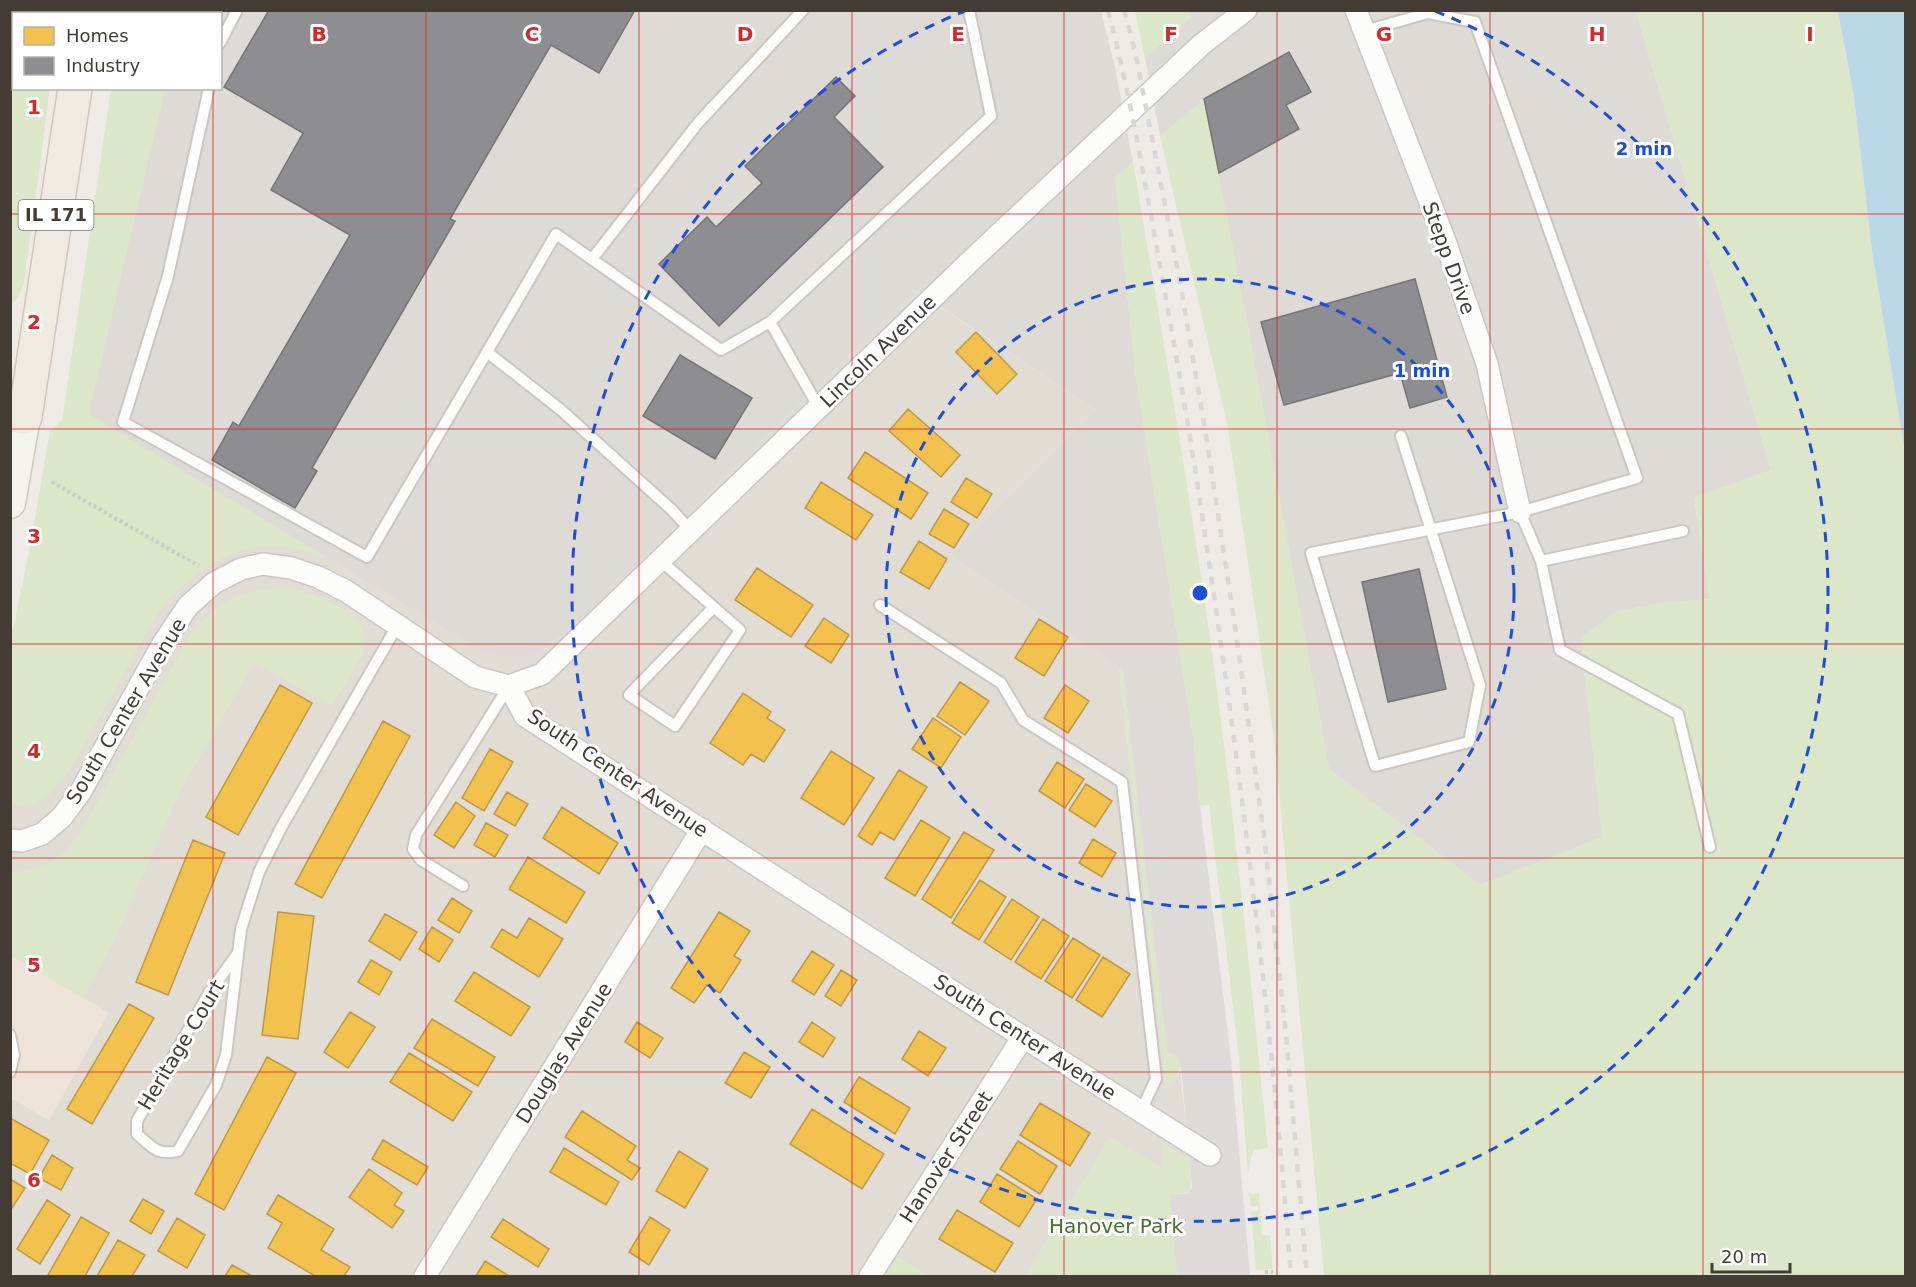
<svg xmlns="http://www.w3.org/2000/svg" width="1916" height="1287" font-family="'DejaVu Sans',sans-serif">
<style>
.residential{fill:#e1ddd5}
.commercial{fill:#ede3d8}
.industrial{fill:#dedad5}
.green{fill:#dce6c9}
.parking{fill:#dddad7}
.water{fill:#bbd8e8}
.homes{fill:#f2c14e;stroke:#bd9946;stroke-width:1.5}
.industry{fill:#8d8d92;stroke:#767576;stroke-width:1.5}
.lines{fill:none;stroke-linecap:round;stroke-linejoin:round}
.lane-casing{stroke:#cac7c3;stroke-width:14}
.street-casing{stroke:#cac7c3;stroke-width:24}
.secondary-casing{stroke:#ccc8bf;stroke-width:33}
.primary-casing{stroke:#cfc6b6;stroke-width:36}
.path{stroke:#cccac6;stroke-width:4;stroke-dasharray:3 3;stroke-linecap:butt}
.lane{stroke:#fcfcfb;stroke-width:10}
.street{stroke:#fcfcfb;stroke-width:21}
.secondary{stroke:#f5f3ee;stroke-width:30}
.primary{stroke:#efebe3;stroke-width:33}
.rail{stroke:#d8d7d7;stroke-width:4.5;stroke-dasharray:8 8;stroke-linecap:butt}
.grid{fill:none;stroke:#d62828;stroke-width:1.5;stroke-opacity:0.55}
.ring{fill:none;stroke:#1d4ed8;stroke-width:3;stroke-dasharray:10 8}
.labels{text-anchor:middle;stroke-width:6;stroke-linejoin:round;paint-order:stroke}
.shield{fill:#fff;stroke:#7b7672;stroke-width:1.5}
.shield-label{font-size:18px;font-weight:bold;fill:#423c35}
.street-label{font-size:20px;fill:#423c35;stroke:#fff}
.park-label{font-size:20px;fill:#486f2d;stroke:#fff}
.grid-label{font-size:20px;text-anchor:middle;font-weight:bold;fill:#d62828;stroke:#fff;stroke-width:6;stroke-linejoin:round;paint-order:stroke}
.centre{fill:#1d4ed8;stroke:#fff;stroke-width:3}
.ring-label{font-size:18px;text-anchor:middle;font-weight:bold;fill:#1d4ed8;stroke:#fff;stroke-width:6;stroke-linejoin:round;paint-order:stroke}
</style>
<rect width="100%" height="100%" fill="#eeebe7"/>
<!-- residential -->
<path class="residential" d="M914 290 1096 410 949 555 1119 667 1166 1087 1175 1080 1180 1071 1190 1160 1164 1144 1163 1169 1110 1138 1026 1276H928L897 1258 886 1276H11L10 1097 49 1120 108 1013 10 955 11 639 88 414 481 651 501 656 529 655 549 646 574 626Z"/>
<!-- commercial -->
<path class="commercial" d="M10 955 108 1013 49 1120 11 1097Z"/>
<!-- industrial -->
<path class="industrial" d="M184 11H1101L1115 67 1133 162 1115 178 1136 378 1192 729 1125 689 1123 670 1119 667 949 555 1096 410 915 290 574 626 549 646 529 656H500L481 651 88 414 165 89 220 88V14L183 13Z
M1190 11H1636L1771 470 1694 498 1710 599 1663 603 1618 611 1581 638 1602 837 1480 885 1329 769 1244 306 1204 100 1160 136 1145 58 1191 17Z"/>
<!-- green -->
<path class="green" d="M1135 11H1190L1191 17 1145 58Z
M1636 11H1838L1854 97 1872 251 1905 452V1276H1324L1274 738 1228 428 1160 136 1204 99 1244 306 1329 769 1480 885 1602 837 1581 638 1618 611 1663 603 1710 599 1694 497 1771 470Z
M13 31 14 88 50 89 24 284 17 299 11 304 10 51Z
M111 89H165L89 414 328 558C310 553 291 546 273 546 225 546 187 578 158 612L71 768 49 795 32 804 17 807 10 803 11 639 30 547 50 431 62 421Z
M1133 162C1154 287 1176 412 1195 537 1227 740 1247 944 1268 1148L1255 1150 1251 1157 1248 1173 1239 1058 1209 805 1200 806 1192 729 1136 378 1115 178Z
M292 588C319 597 378 614 362 653 356 669 341 690 332 706L254 663 179 793 115 939 83 998 11 955V871C28 873 51 864 64 852 71 847 76 837 82 830L192 632C226 595 243 589 292 588Z
M1119 667 1123 670 1125 689 1167 1051 1177 1057 1181 1066 1175 1080 1166 1088Z
M1110 1138 1163 1169V1144L1190 1160 1191 1192 1170 1195 1177 1276H1026Z
M1249 1194H1259L1262 1235H1270L1273 1269 1256 1270 1251 1212 1258 1211V1206H1251Z
M897 1258 928 1276H886Z"/>
<!-- parking -->
<path class="parking" d="M1125 689 1192 729 1200 806 1231 1059 1250 1276H1177L1170 1195 1189 1193 1192 1188 1181 1066 1177 1057 1167 1051Z"/>
<!-- water -->
<path class="water" d="M1838 11H1905V452L1872 251 1854 97Z"/>
<!-- homes -->
<path class="homes" d="M976 332 1017 374 997 394 956 352Z
M908 409 960 455 941 477 889 431Z
M865 452 928 493 911 519 848 478Z
M966 478 992 494 977 518 951 502Z
M821 482 873 515 856 540 805 508Z
M944 509 969 524 954 548 929 534Z
M919 541 947 559 929 589 900 572Z
M757 568 813 605 791 637 735 600Z
M824 618 849 635 831 663 805 646Z
M1039 619 1068 637 1044 676 1015 658Z
M960 682 989 701 965 735 937 716Z
M280 685 312 703 238 835 206 817Z
M1065 685 1089 701 1068 733 1044 718Z
M743 693 771 712 767 718 785 730 764 762 751 754 743 765 710 743Z
M933 718 961 737 941 768 912 749Z
M383 721 410 736 322 898 295 884Z
M490 749 513 762 484 811 462 798Z
M831 751 874 778 844 825 801 798Z
M1057 762 1084 779 1065 808 1039 791Z
M899 770 927 787 894 840 880 832 872 845 858 836Z
M1086 784 1112 801 1095 827 1069 810Z
M507 792 528 804 515 826 494 814Z
M456 802 475 816 454 848 434 835Z
M562 807 618 843 599 874 543 838Z
M921 820 950 838 915 896 885 878Z
M486 823 508 835 495 857 474 845Z
M964 832 994 850 951 918 922 899Z
M1093 839 1116 853 1102 877 1079 863Z
M193 840 225 853 168 995 136 982Z
M528 857 585 892 566 923 509 889Z
M980 880 1006 897 979 940 952 923Z
M452 898 472 911 459 933 438 920Z
M1012 899 1039 917 1011 960 984 942Z
M278 912 314 916 298 1039 262 1035Z
M719 912 750 931 734 956 741 960 720 993 707 985 694 1003 671 988Z
M385 914 417 932 400 960 369 941Z
M529 918 563 939 539 977 491 947 502 929 517 938Z
M1043 919 1069 936 1041 979 1015 962Z
M432 927 453 940 439 962 419 949Z
M1073 938 1100 955 1072 998 1045 981Z
M812 951 834 965 814 995 792 981Z
M1103 957 1130 974 1102 1017 1076 1000Z
M371 960 392 972 379 995 358 982Z
M841 970 857 980 841 1006 825 996Z
M474 972 530 1007 511 1036 455 1001Z
M129 1004 154 1018 92 1124 67 1109Z
M350 1012 375 1027 348 1068 324 1052Z
M432 1019 495 1057 478 1086 414 1048Z
M637 1022 663 1038 650 1058 625 1042Z
M812 1022 835 1038 823 1057 799 1042Z
M919 1031 946 1048 928 1076 902 1059Z
M744 1052 770 1067 751 1098 725 1083Z
M409 1053 472 1092 453 1121 390 1082Z
M267 1057 296 1073 224 1210 195 1194Z
M859 1077 910 1108 895 1134 844 1102Z
M1040 1103 1090 1133 1070 1166 1020 1135Z
M812 1109 884 1154 862 1189 790 1144Z
M582 1111 636 1146 627 1160 640 1168 632 1180 565 1137Z
M10 1118 49 1140 30 1174 10 1163Z
M383 1140 428 1167 417 1185 372 1159Z
M1018 1141 1057 1166 1040 1194 1000 1169Z
M564 1148 619 1182 606 1205 550 1172Z
M679 1151 708 1169 685 1208 656 1191Z
M52 1155 73 1168 61 1190 39 1178Z
M369 1169 402 1193 394 1205 404 1211 392 1228 349 1197Z
M997 1174 1037 1199 1019 1227 980 1202Z
M10 1179 25 1188 10 1211Z
M278 1195 334 1229 321 1250 350 1267 344 1276H315L268 1248 282 1223 267 1214Z
M143 1199 164 1211 151 1234 130 1221Z
M47 1200 70 1215 40 1264 17 1249Z
M957 1210 1013 1243 995 1272 939 1239Z
M81 1217 109 1233 85 1276H50L48 1275Z
M650 1217 670 1230 649 1265 629 1252Z
M177 1218 205 1235 187 1268 158 1251Z
M503 1219 549 1249 538 1267 491 1237Z
M118 1240 145 1255 132 1276H97Z
M485 1261 509 1276H476Z
M232 1265 252 1276H225Z"/>
<!-- industry -->
<path class="industry" d="M269 10H635L599 73 551 45 450 219 455 221 312 468 317 471 295 508 212 460 233 422 239 426 350 235 271 190 303 133 224 87Z
M1289 52 1311 92 1286 105 1299 129 1219 173 1204 99Z
M836 77 855 96 834 117 883 167 719 326 659 264 707 217 716 227 762 183 745 166Z
M1415 279 1447 397 1410 408 1400 373 1284 405 1261 322Z
M680 355 752 398 715 459 643 416Z
M1419 569 1446 689 1388 702 1362 582Z"/>
<g class="lines">
<defs>
<path id="lane" d="M1364 31 1428 13 1475 22 1637 478 1520 512 1311 553 1375 766 1469 742 1480 685 1401 436
M220 43 237 10
M209 88 168 276 123 422 367 557 556 234 721 350 770 322 991 116 969 10
M592 259 698 123 803 10
M770 322 819 408
M487 352 561 410 672 510 691 531
M1520 512 1541 561 1560 650 1678 714 1710 847
M660 560 740 630 675 726 629 695 713 608
M1541 561 1683 531
M880 605 1001 683 1023 720 1122 782 1156 1079 1141 1111
M463 886 421 860 413 849 416 835 509 686
M238 953 209 993 137 1121V1134C152 1147 157 1156 178 1151L216 1085 226 1055 241 929 259 872 282 826 397 626
M10 1035 14 1055 10 1072"/>
<path id="street" d="M1356 10 1445 241 1487 364 1520 512
M509 686 542 674 980 252 1201 45 1246 10
M10 840 22 841 42 834 62 817 81 791 162 645 188 606 214 583 241 569 263 564 291 568 318 577 346 591 475 677 509 686 525 716 1023 1037 1210 1155
M425 1276 702 829
M870 1276 1023 1037"/>
<path id="secondary" d="M10 503 25 417"/>
<path id="primary" d="M85 14 86 10
M10 415 25 417 75 88"/>
</defs>
<!-- lane casing -->
<use href="#lane" class="lane-casing"/>
<!-- street casing -->
<use href="#street" class="street-casing"/>
<!-- secondary casing -->
<use href="#secondary" class="secondary-casing"/>
<!-- primary casing -->
<use href="#primary" class="primary-casing"/>
<!-- path -->
<path class="path" d="M52 482 199 566
M1265 1272H1273"/>
<!-- lane -->
<use href="#lane" class="lane"/>
<!-- street -->
<use href="#street" class="street"/>
<!-- secondary -->
<use href="#secondary" class="secondary"/>
<!-- primary -->
<use href="#primary" class="primary"/>
<!-- rail -->
<path class="rail" d="M1108 10C1128 87 1142 165 1156 244 1174 341 1191 438 1205 535 1242 781 1272 1028 1291 1276
M1124 10 1135 51 1179 276 1205 429 1236 633 1264 835 1286 1035 1307 1276"/>
</g>
<!-- grid -->
<path class="grid" d="M213 10V14M426 10V1276M639 10V1276M852 10V1276M1064 10V1276M1277 10V1276M1490 10V1276M1703 10V1276M213 88V1276M10 214H1906M10 429H1906M10 644H1906M10 858H1906M10 1072H1906"/>
<!-- distance rings -->
<g class="ring">
<circle cx="1200" cy="593" r="314"/>
<path d="M1435 11A628 628 0 1 1 965 11"/>
</g>
<g class="labels">
<!-- shield labels -->
<rect class="shield" x="18.5" y="200" width="75" height="30" rx="4.5"/>
<g class="shield-label">
<text x="56" y="221">IL 171</text>
</g>
<!-- street labels -->
<g class="street-label">
<text transform="translate(1449 258) rotate(70)" y="7">Stepp Drive</text>
<text transform="translate(878 351) rotate(-44)" y="7">Lincoln Avenue</text>
<text transform="translate(126 711) rotate(-59)" y="7">South Center Avenue</text>
<text transform="translate(618 773) rotate(34)" y="7">South Center Avenue</text>
<text transform="translate(1025 1037) rotate(33)" y="7">South Center Avenue</text>
<text transform="translate(181 1045) rotate(-59)" y="7">Heritage Court</text>
<text transform="translate(564 1053) rotate(-58)" y="7">Douglas Avenue</text>
<text transform="translate(946 1157) rotate(-57)" y="7">Hanover Street</text>
</g>
<!-- park labels -->
<g class="park-label">
<text x="1116" y="1233">Hanover Park</text>
</g>
</g>
<g class="grid-label">
<text x="319" y="41">B</text>
<text x="532" y="41">C</text>
<text x="745" y="41">D</text>
<text x="958" y="41">E</text>
<text x="1171" y="41">F</text>
<text x="1384" y="41">G</text>
<text x="1597" y="41">H</text>
<text x="1810" y="41">I</text>
<text x="34" y="114">1</text>
<text x="34" y="329">2</text>
<text x="34" y="543">3</text>
<text x="34" y="758">4</text>
<text x="34" y="972">5</text>
<text x="34" y="1187">6</text>
</g>
<circle cx="1200" cy="593" r="9" class="centre"/>
<g class="ring-label">
<text x="1644" y="155">2 min</text>
<text x="1422" y="377">1 min</text>
</g>
<!-- border -->
<rect width="1916" height="1287" fill="none" stroke="#423c35" stroke-width="24"/>
<!-- legend -->
<rect x="12" y="12" width="210" height="78" fill="#ffffff" stroke="#b3b1ae" stroke-width="1.5"/>
<rect x="24" y="27" width="30" height="18" fill="#f2c14e" stroke="#b3b1ae" stroke-width="1.5"/>
<text x="66" y="42" font-size="18" fill="#423c35">Homes</text>
<rect x="24" y="57" width="30" height="18" fill="#8d8d92" stroke="#b3b1ae" stroke-width="1.5"/>
<text x="66" y="72" font-size="18" fill="#423c35">Industry</text>
<!-- scale -->
<path d="M1712 1263v9h78v-9" fill="none" stroke="#423c35" stroke-width="3"/>
<text x="1721" y="1263" font-size="18" fill="#423c35" stroke="#ffffff" stroke-width="4.5" paint-order="stroke">20 m</text>
</svg>
